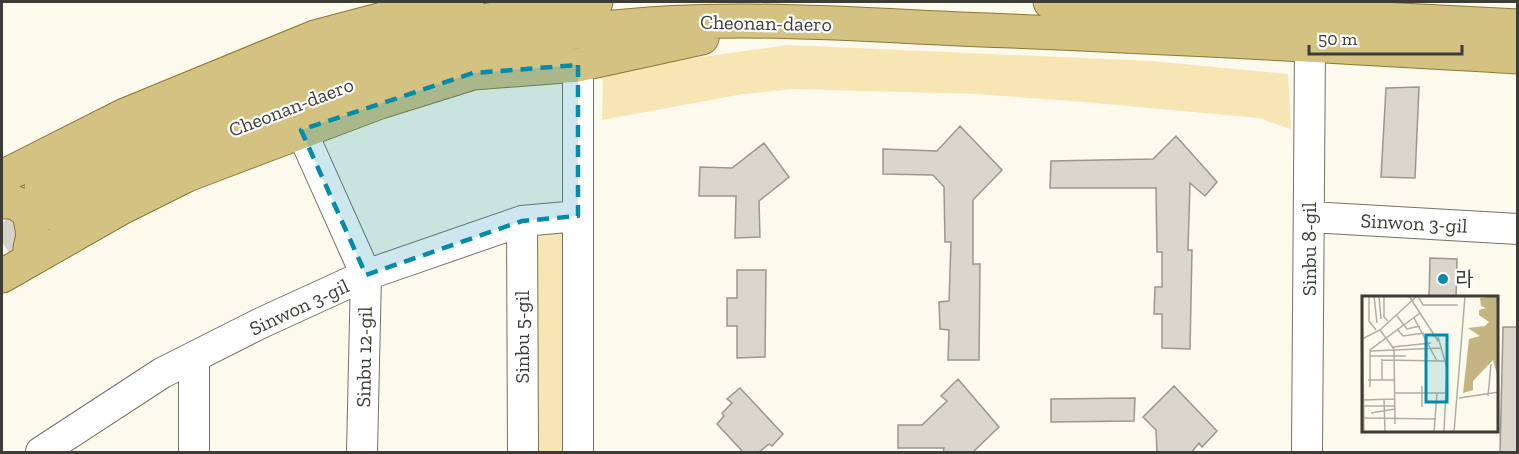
<svg xmlns="http://www.w3.org/2000/svg" width="1519" height="454" font-family="'Zilla Slab','Noto Sans KR',serif">
<style>
.green{fill:#f7e6b4}
.building{fill:#dad6cb;stroke:#9a978c;stroke-width:1.5}
.lines{fill:none;stroke-linecap:round;stroke-linejoin:round}
.major-tunnel{stroke:#d6d3c9;stroke-width:33;stroke-dasharray:33 16;stroke-linecap:butt}
.minor-casing{stroke:#747166;stroke-width:32}
.major-casing{stroke:#8d7831;stroke-width:35}
.minor{stroke:#fff;stroke-width:30}
.major{stroke:#d4c282;stroke-width:33}
.marked{fill:#028baa;fill-opacity:0.2;stroke:#028baa;stroke-width:4.5;stroke-dasharray:12 8;stroke-linejoin:round}
.poi-dot{fill:#028baa;stroke:#fff;stroke-width:2}
.labels{text-anchor:middle;stroke-width:4.5;stroke-linejoin:round;paint-order:stroke}
.street-label{font-size:20px;fill:#3d3c37;stroke:#fff}
.poi-label{font-size:20px;fill:#3d3c37;stroke:#fff;text-anchor:start}
.inset-road{fill:none;stroke:#b0ada4;stroke-width:1.5}
.view{fill:#028baa;fill-opacity:0.15;stroke:#028baa;stroke-width:3}
.inset-edge{fill:none;stroke:#3d3c37;stroke-width:3}
</style>
<rect width="100%" height="100%" fill="#fcf9ed"/>
<!-- green -->
<path class="green" d="M788 45 1151 61 1288 74 1291 129 1258 118 1085 102 976 94 793 89 743 94 602 120 603 71Z
M564 222 572 452H529L530 236Z"/>
<!-- building -->
<path class="building" d="M1419 87 1415 178 1381 177 1386 88Z
M960 126 1002 170 973 200V264H980L979 360H948L949 330 940 329 939 302 949 301 951 242H945L944 187 933 175 883 174V149L937 151Z
M1176 136 1217 182 1205 196 1190 183 1188 250H1192L1190 349 1162 348V314H1154L1155 287H1162V252H1157L1156 188H1050L1051 161 1153 159Z
M764 143 789 177 759 201 760 237 735 238 736 196H699L700 167 732 168Z
M1430 258 1457 259 1456 298H1429Z
M737 270H766L765 357 737 358V326H727V298H737Z
M1503 327H1518V453H1500Z
M958 379 999 427 972 453H943L944 448H898V425H922L947 401 941 396Z
M1174 386 1217 431 1202 447 1199 443 1191 453H1157L1156 430 1143 417Z
M740 388 783 434 772 446 769 444 758 453H744L717 424 724 416 722 413 732 403 727 399Z
M1135 398 1134 421 1051 422V399Z"/>
<g class="lines">
<!-- major-tunnel -->
<path class="major-tunnel" d="M2 242 47 213"/>
<defs>
<path id="minor" d="M301 130 366 275 362 452
M1310 217 1518 229
M522 221 523 452
M41 452 162 373 261 323 366 275 522 221 578 216
M194 452V357
M578 452V65
M1307 452 1310 45"/>
<path id="major" d="M1050 2 1518 26
M2 177 125 115 315 37 398 15 467 2
M41 188C172 108 322 59 471 24 512 14 555 9 596 2
M2 202H14L29 212 33 235 30 248
M47 213C116 179 187 144 260 115 360 76 467 48 574 32 701 13 831 23 959 29 1145 36 1331 46 1518 57
M2 276 121 208 187 175 380 102 473 73 578 65 702 38"/>
</defs>
<!-- minor casing -->
<use href="#minor" class="minor-casing"/>
<!-- major casing -->
<use href="#major" class="major-casing"/>
<!-- minor -->
<use href="#minor" class="minor"/>
<!-- major -->
<use href="#major" class="major"/>
</g>
<!-- marked area -->
<path class="marked" d="M578 65V216L522 221 366 275 301 130 473 73Z"/>
<!-- markers -->
<circle class="poi-dot" cx="1443" cy="279" r="6"/>
<g class="labels">
<!-- street labels -->
<g class="street-label">
<text transform="translate(766 23) rotate(1)" y="7">Cheonan-daero</text>
<text transform="translate(291 107) rotate(-21)" y="7">Cheonan-daero</text>
<text transform="translate(1414 223) rotate(3)" y="7">Sinwon 3-gil</text>
<text transform="translate(1309 249) rotate(-90)" y="7">Sinbu 8-gil</text>
<text transform="translate(299 307) rotate(-25)" y="7">Sinwon 3-gil</text>
<text transform="translate(522 337) rotate(-90)" y="7">Sinbu 5-gil</text>
<text transform="translate(364 357) rotate(-89)" y="7">Sinbu 12-gil</text>
</g>
<!-- poi labels -->
<g class="poi-label">
<text x="1455" y="286">라</text>
</g>
</g>
<!-- overview -->
<g transform="translate(1362 296)">
<rect width="136" height="136" fill="#fcf9ed"/>
<path d="M136 0V82L131 64 111 85V94L101 97 107 43 118 40 106 32 123 30 127 26 117 19V14L124 12 119 10 118 2Z" fill="#c4b482"/>
<path class="inset-road" d="M0 0 2 136M7 0V25L14 34M12 0 15 27M17 0 19 23M22 0V21L26 25M47 0 76 45M56 0 61 9H96M35 20 45 33 58 30M52 22 75 65M18 34 32 53 33 128M36 34 41 40 62 37M76 41 85 72 82 136M0 43 18 34 55 0M31 51 69 47M9 55 79 52M8 60H44M20 64 82 65M6 84H32M20 84V63M60 90V111M8 91V54L58 17M33 97H83M126 100 129 68M97 102 137 96M22 103 23 136M0 104 33 103M1 110H33M9 117 33 113M1 122 74 123M72 136 75 97M92 136 103 0"/>
<path class="view" d="M64 39H85V106H64Z"/>
<rect width="136" height="136" class="inset-edge"/>
</g>
<!-- border -->
<rect width="1519" height="454" fill="none" stroke="#3d3c37" stroke-width="6"/>
<!-- scale -->
<path d="M1309 45v9h153v-9" fill="none" stroke="#3d3c37" stroke-width="3"/>
<text x="1318" y="45" font-size="18" fill="#3d3c37" stroke="#ffffff" stroke-width="4.5" paint-order="stroke">50 m</text>
</svg>
